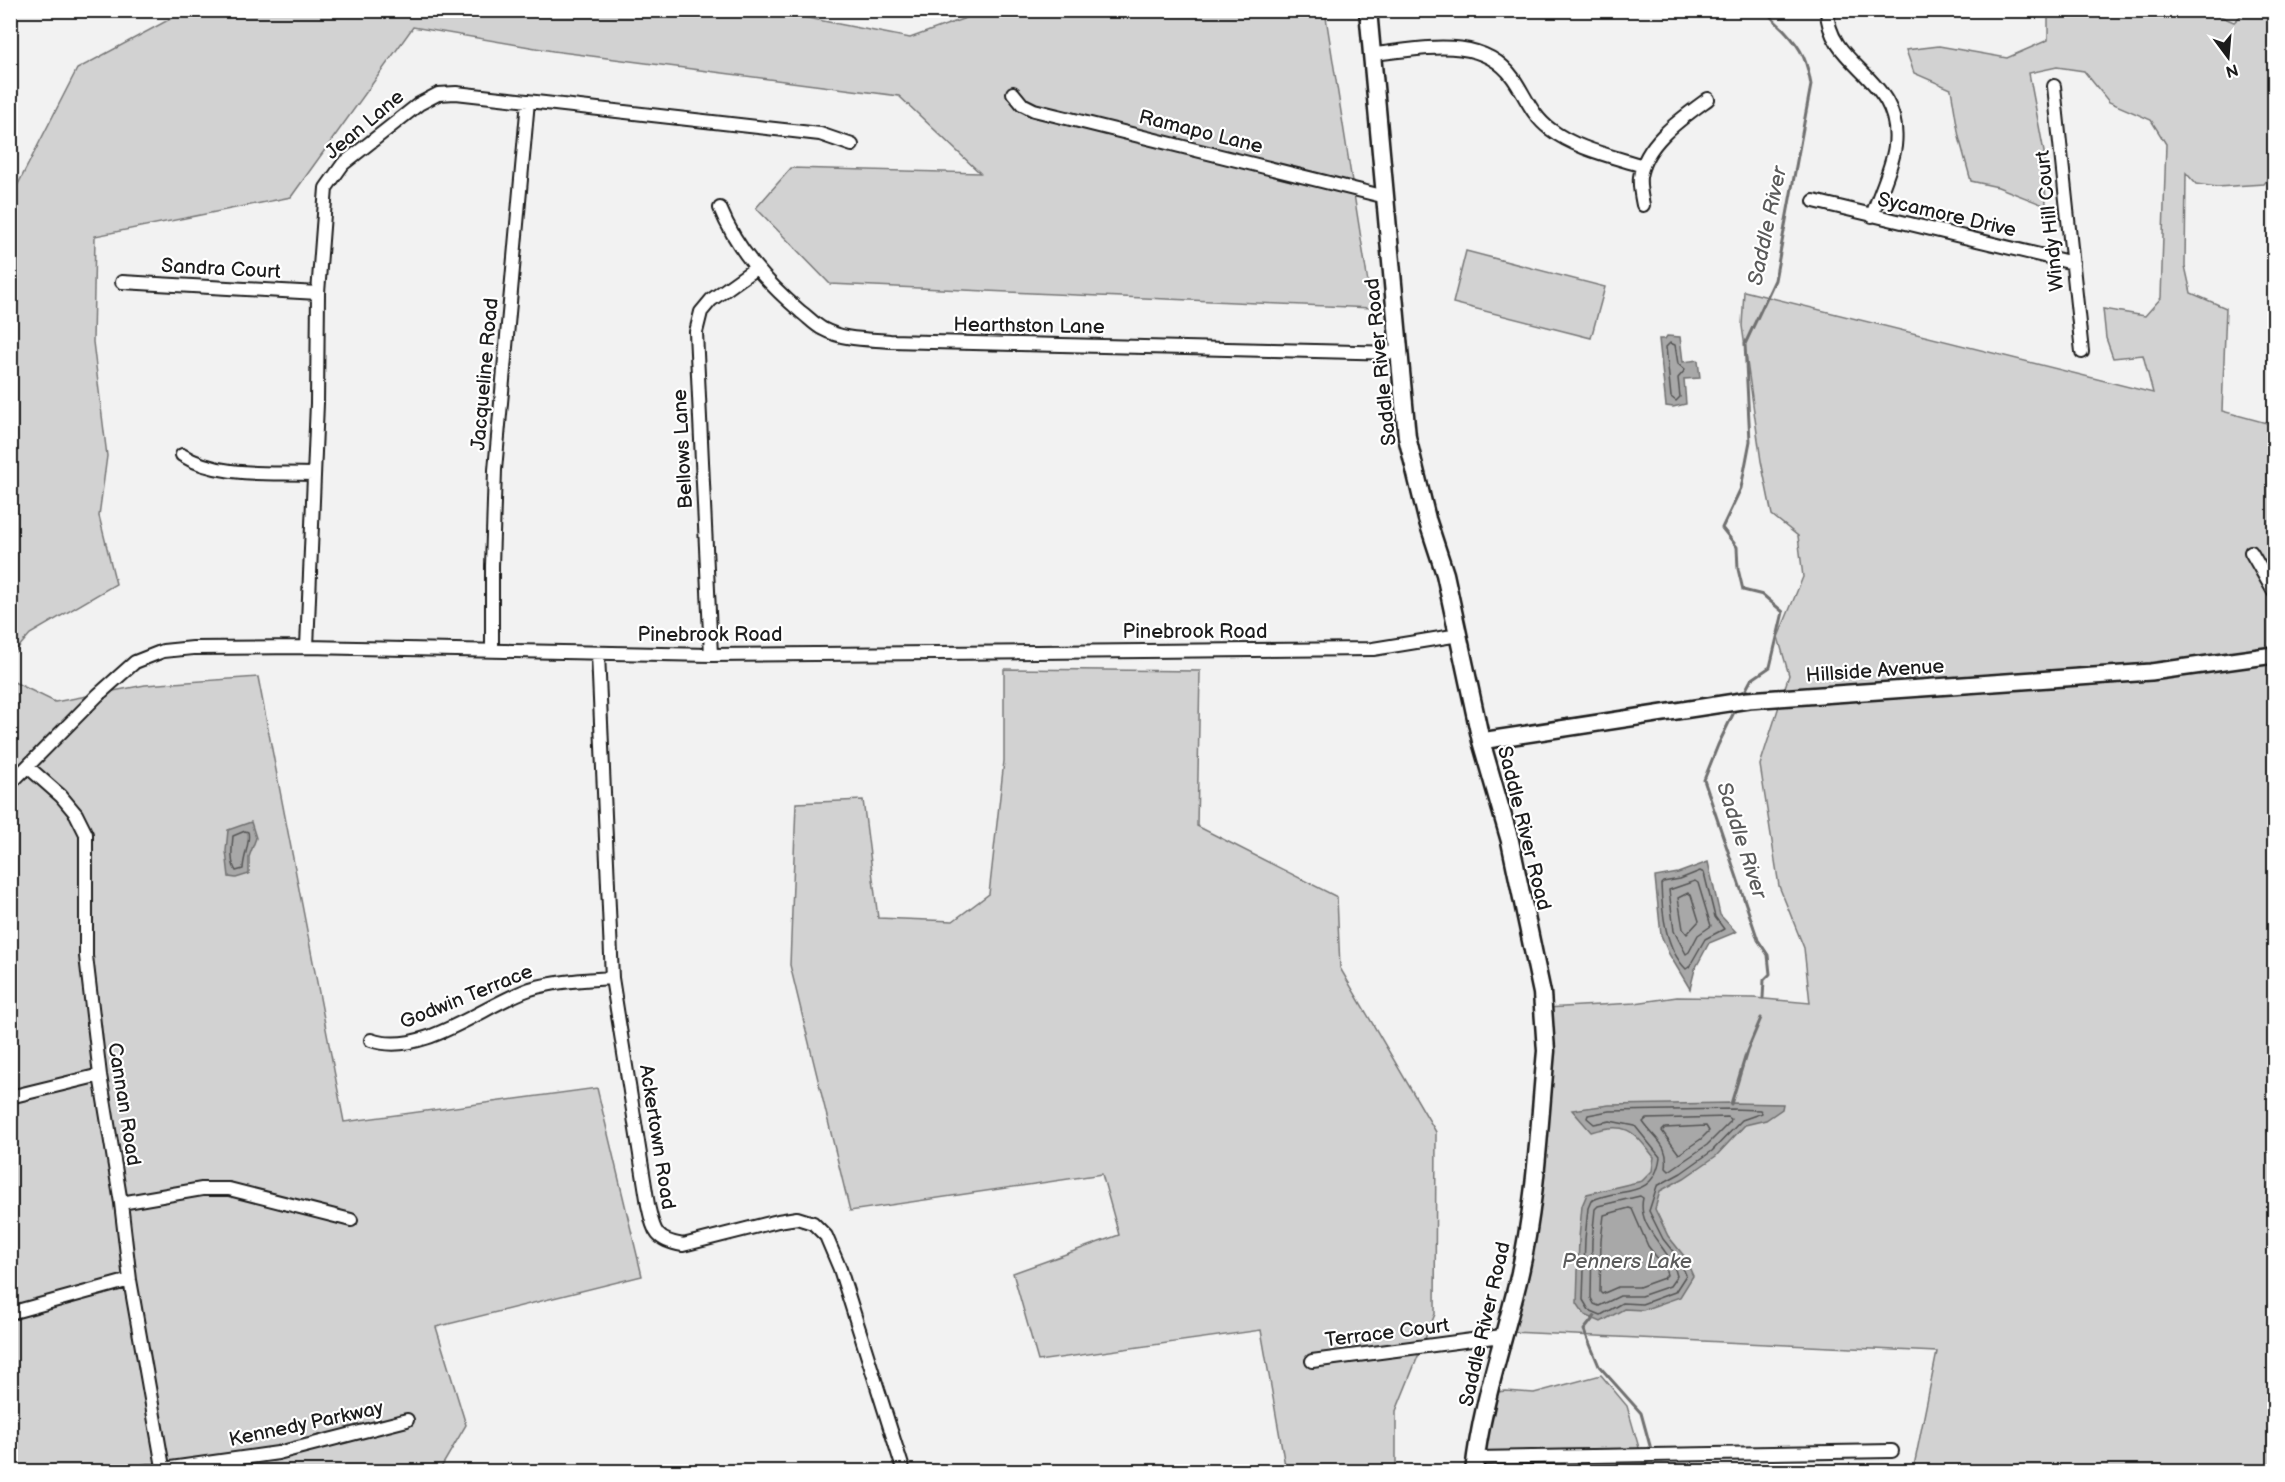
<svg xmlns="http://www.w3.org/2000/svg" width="2285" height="1482" font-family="'Balsamiq Sans',sans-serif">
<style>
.green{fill:#d2d2d2;stroke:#777;stroke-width:1.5}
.water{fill:#a8a8a8;stroke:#707070;stroke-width:1.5}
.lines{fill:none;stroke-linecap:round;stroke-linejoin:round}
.shore{stroke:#545454;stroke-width:1.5}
.stream{stroke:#707070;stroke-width:3}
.minor-casing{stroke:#1c1c1c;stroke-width:16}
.tertiary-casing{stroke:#1c1c1c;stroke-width:20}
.secondary-casing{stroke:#1c1c1c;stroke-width:21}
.minor{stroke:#fff;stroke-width:12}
.tertiary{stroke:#fff;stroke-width:15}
.secondary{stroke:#fff;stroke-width:16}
.labels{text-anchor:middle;stroke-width:4.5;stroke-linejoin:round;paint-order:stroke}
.street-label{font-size:20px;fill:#1c1c1c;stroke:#fff}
.water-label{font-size:21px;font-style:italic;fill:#5b5b5b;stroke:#fff}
</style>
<rect width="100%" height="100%" fill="#f2f2f2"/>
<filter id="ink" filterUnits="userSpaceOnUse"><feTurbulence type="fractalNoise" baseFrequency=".0167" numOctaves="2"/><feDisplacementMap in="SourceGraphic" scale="12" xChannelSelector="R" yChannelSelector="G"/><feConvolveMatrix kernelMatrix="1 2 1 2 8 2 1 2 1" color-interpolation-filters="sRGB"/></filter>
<g filter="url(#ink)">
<!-- green -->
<path class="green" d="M767 10 910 38 985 11H1325L1372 308 830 284 756 208 791 168 980 173 899 96 553 51 413 27 291 197 95 236 93 342 107 456 99 516 116 584 30 634 11 656V198L77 69 185 11Z
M2048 11H2214L2215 14 2234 22 2246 11H2274V87L2272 99 2274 172 2264 184 2217 187 2196 184 2186 173 2185 266 2191 293 2226 308 2222 411 2274 425V1471H1913L1937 1352 1510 1332 1546 1008 1635 1003 1677 997 1754 998 1810 1003 1804 948 1779 886 1760 765 1789 675 1778 637 1803 577 1798 536 1772 515 1761 461 1742 326 1744 291 2153 393 2143 355 2113 358 2106 338 2103 309 2145 316 2161 298 2166 144 2151 120 2109 102 2084 71 2057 67 2029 73 2044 152 2046 206 1998 187 1971 181 1959 137 1951 89 1914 73 1906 50 1939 46 2007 58 2048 40Z
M1466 251 1605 287 1591 338 1453 303Z
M1004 669 1200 671 1197 826 1337 897 1340 968 1436 1132 1435 1314 1396 1411V1471H1286L1261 1330 1038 1361 1013 1273 1119 1235 1102 1174 850 1211 790 965 796 803 863 800 878 918 953 921 989 894 1004 761Z
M258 677 344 1122 597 1088 642 1276 436 1327 466 1425 439 1471H11L10 680 55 702 145 685Z
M1601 1375 1627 1406 1644 1465 1639 1472H1474L1487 1393 1506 1391 1534 1393Z"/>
<!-- water -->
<path class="water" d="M1667 336 1680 337 1683 362 1698 360 1700 378 1684 379 1686 404 1673 407 1666 406 1659 339H1665Z
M251 822 256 838 249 857V874L236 878 229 877 226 851 228 830Z
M1708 862 1720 915 1736 932 1709 943 1695 969 1690 989 1669 954 1661 935 1655 877 1678 873Z
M1732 1103 1783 1104 1782 1109 1766 1120 1745 1125 1716 1156 1684 1178 1660 1191 1655 1209 1668 1236 1684 1256 1693 1276 1680 1297 1643 1310 1624 1309 1601 1322 1585 1315 1577 1303 1579 1238 1582 1206 1587 1194 1642 1181 1652 1171 1654 1157C1633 1131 1627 1121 1591 1132L1572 1110 1609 1105Z"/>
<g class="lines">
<!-- shore -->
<path class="shore" d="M1670 343 1675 345 1678 364 1685 370 1678 378 1680 397 1676 401 1671 397 1666 347Z
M245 831 248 832C251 840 243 858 243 869L236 871C230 862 232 848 233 836Z
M1700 871 1704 873 1715 917 1724 929 1705 939 1689 967 1686 969C1665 948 1662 912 1661 884L1663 882 1680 879Z
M1695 881 1698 883 1711 926 1698 935 1689 952 1686 954 1674 931 1669 890Z
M1688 893 1691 895 1699 921 1687 934 1683 929 1678 898Z
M1732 1109 1760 1110 1762 1113 1742 1120 1712 1151 1681 1173 1657 1186 1649 1211 1663 1239 1679 1259 1686 1275 1675 1292 1642 1304 1622 1303 1601 1315 1589 1310 1583 1300 1585 1239 1588 1208 1591 1201C1620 1186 1654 1201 1660 1157L1635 1126 1610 1121 1594 1124 1587 1118 1588 1115 1609 1111Z
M1728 1117 1731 1119 1730 1122 1707 1145 1669 1171 1666 1168C1669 1144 1656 1141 1643 1122L1646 1119Z
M1706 1126 1709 1131 1701 1139 1679 1154 1662 1131 1665 1128Z
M1640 1196 1643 1198C1636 1229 1671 1248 1677 1276L1670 1286 1641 1296H1620L1599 1306 1594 1304 1591 1298 1592 1240 1595 1209 1598 1206Z
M1629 1208 1632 1209 1648 1246 1665 1268 1667 1275 1664 1278 1639 1287H1618L1602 1294 1600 1292 1601 1240 1604 1215Z"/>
<!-- stream -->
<path class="stream" d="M1743 695 1751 680 1770 667 1783 612 1763 595 1743 590 1738 569 1737 547 1722 528 1741 488 1750 441 1745 344 1775 280 1811 85C1807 62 1803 50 1786 32 1780 25 1771 20 1767 10
M1737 706 1718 745 1704 780 1758 940 1768 955 1770 974 1764 980 1763 998
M1731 1104 1747 1051 1761 1018
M1595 1316 1584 1330 1599 1366 1641 1413 1652 1453
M1640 1472 1650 1459"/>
<defs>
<path id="minor" d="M1827 10C1828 69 1903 76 1895 146 1892 169 1879 194 1872 216
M1372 54C1419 50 1481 33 1513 78 1525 95 1532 116 1550 129 1576 149 1612 156 1643 166
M2054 86 2082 352
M1013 93 1022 104 1034 110 1386 197
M1814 201 2073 263
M1643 205C1641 195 1639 186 1640 177 1645 143 1682 118 1708 99
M720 208C737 250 766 282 801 312 808 317 815 325 823 329 843 340 867 339 890 341L1398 353
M122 282 318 293
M182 455C218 478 271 472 313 474
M2251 552 2274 592
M307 647 317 403 318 293 326 188 343 164 419 104 438 94 456 93 820 134 852 145
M492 651V566L495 470 528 101
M598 653 612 978 648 1205C654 1231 654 1240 683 1245L778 1221 797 1218 813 1223 826 1236 840 1269 904 1472
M711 655 696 332 701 312 711 300 756 268
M28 767 61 796 76 814 86 834V956L100 1075 121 1203 130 1280 163 1467
M10 784 98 695 135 662 163 651 193 648 307 647 711 655 1373 649 1459 635
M371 1040C422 1058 483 1005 530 989 556 981 585 980 612 978
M10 1097 100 1075
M121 1203 202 1189H229L351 1220
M10 1313 130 1280
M1312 1361 1502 1336
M1475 1458 1892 1451
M142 1472 278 1453 407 1420"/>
<path id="tertiary" d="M1481 741 1748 700 2151 672 2274 655"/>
<path id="secondary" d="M1368 10 1407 437 1427 519 1445 574 1481 741 1510 841 1542 993 1546 1051C1539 1126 1536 1203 1519 1277 1504 1341 1481 1405 1474 1472"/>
</defs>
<!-- minor casing -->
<use href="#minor" class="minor-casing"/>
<!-- tertiary casing -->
<use href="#tertiary" class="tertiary-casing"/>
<!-- secondary casing -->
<use href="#secondary" class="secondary-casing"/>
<!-- minor -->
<use href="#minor" class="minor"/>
<!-- tertiary -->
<use href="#tertiary" class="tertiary"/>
<!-- secondary -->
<use href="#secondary" class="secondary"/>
</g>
</g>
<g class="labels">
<!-- street labels -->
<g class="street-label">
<text transform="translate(364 124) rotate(-40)" y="7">Jean Lane</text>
<text transform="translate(1201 131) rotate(14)" y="7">Ramapo Lane</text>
<text transform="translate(1947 214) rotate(13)" y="7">Sycamore Drive</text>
<text transform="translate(2049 221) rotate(-96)" y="7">Windy Hill Court</text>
<text transform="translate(221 268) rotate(3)" y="7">Sandra Court</text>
<text transform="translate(1029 325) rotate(1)" y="7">Hearthston Lane</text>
<text transform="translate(1380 362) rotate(-96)" y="7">Saddle River Road</text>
<text transform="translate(484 374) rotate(-85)" y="7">Jacqueline Road</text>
<text transform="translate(682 449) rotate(-93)" y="7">Bellows Lane</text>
<text x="1195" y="638">Pinebrook Road</text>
<text x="710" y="641">Pinebrook Road</text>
<text transform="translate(1875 670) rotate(-4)" y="7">Hillside Avenue</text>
<text transform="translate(1525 828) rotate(76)" y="7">Saddle River Road</text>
<text transform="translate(466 996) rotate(-22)" y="7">Godwin Terrace</text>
<text transform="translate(125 1104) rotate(81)" y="7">Cannan Road</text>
<text transform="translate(658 1137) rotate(81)" y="7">Ackertown Road</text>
<text transform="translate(1484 1324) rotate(-77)" y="7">Saddle River Road</text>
<text transform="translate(1387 1332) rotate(-7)" y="7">Terrace Court</text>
<text transform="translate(306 1423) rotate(-12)" y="7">Kennedy Parkway</text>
</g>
<!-- water labels -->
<g class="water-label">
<text transform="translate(1767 226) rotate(-78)" y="7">Saddle River</text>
<text transform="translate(1742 840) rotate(72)" y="7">Saddle River</text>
<text x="1627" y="1268">Penners Lake</text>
</g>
</g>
<!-- margin -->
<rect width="2285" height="1482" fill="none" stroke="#fff" stroke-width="36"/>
<rect x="18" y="18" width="2249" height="1446" fill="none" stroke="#1c1c1c" stroke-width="2" filter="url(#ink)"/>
<!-- north arrow -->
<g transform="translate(2228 57) rotate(164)" stroke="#ffffff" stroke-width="4.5" paint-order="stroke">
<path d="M0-4.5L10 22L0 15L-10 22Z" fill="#1c1c1c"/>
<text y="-9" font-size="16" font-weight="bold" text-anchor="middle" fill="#1c1c1c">N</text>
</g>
</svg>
